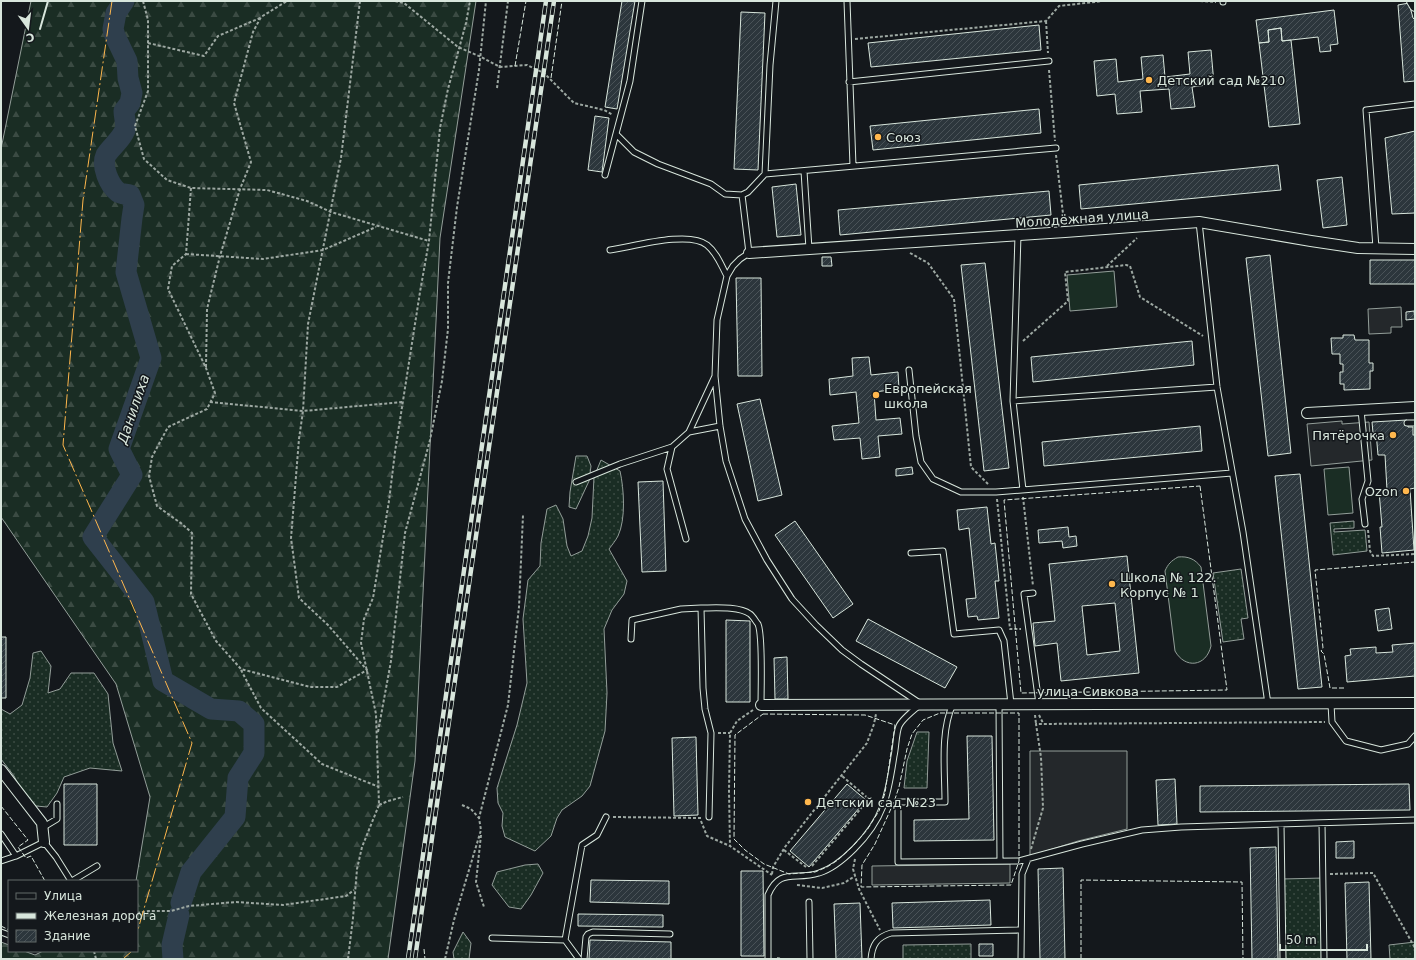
<svg xmlns="http://www.w3.org/2000/svg" width="1416" height="960" font-family="'DejaVu Sans',sans-serif">
<style>
.grass{fill:url(#grass-dots);stroke:#939e99}
.forest{fill:url(#forest-firs);stroke:#939e99}
.garden{fill:#1a2d24;stroke:#939e99}
.parking{fill:#24282b;stroke:#939e99}
.lines{fill:none;stroke-linecap:round;stroke-linejoin:round}
.river{stroke:#2f3f4d;stroke-width:21}
.building{fill:url(#building-hatch);stroke:#d8e6dc;fill-rule:evenodd}
.lane-casing{stroke:#d8e6dc;stroke-width:7}
.street-casing{stroke:#d8e6dc;stroke-width:12}
.path{stroke:#9da8a2;stroke-width:2;stroke-dasharray:3 2;stroke-linecap:butt}
.lane{stroke:#14181c;stroke-width:5}
.street{stroke:#14181c;stroke-width:10}
.rail-casing{stroke:#d8e6dc;stroke-width:4.5}
.rail{stroke:#14181c;stroke-width:3;stroke-dasharray:9;stroke-linecap:butt}
.fence{stroke:#d8e6dc;stroke-width:1;stroke-dasharray:5 2;stroke-linecap:butt}
.wall{stroke:#d8e6dc;stroke-width:2}
.power{stroke:#ffb74d;stroke-width:1;stroke-dasharray:14 3 2 3;stroke-linecap:butt}
.poi-dot{fill:#ffb74d;stroke:#14181c;stroke-width:1.5}
.labels{text-anchor:middle;stroke-width:3;stroke-linejoin:round;paint-order:stroke}
.poi-label{font-size:13px;fill:#d8e6dc;stroke:#14181c;text-anchor:start}
.street-label{font-size:13px;fill:#d8e6dc;stroke:#14181c}
.water-label{font-size:14px;font-style:italic;fill:#d8e6dc;stroke:#14181c}
</style>
<defs>
<pattern id="grass-dots" width="8" height="8" patternUnits="userSpaceOnUse"><rect width="8" height="8" fill="#1a2d24"/><path d="M2 2h.1M6 6h.1" fill="none" stroke="#3b4b43" stroke-width="1.8" stroke-linecap="round"/></pattern>
<pattern id="forest-firs" width="22" height="20" patternUnits="userSpaceOnUse"><rect width="22" height="20" fill="#1a2d24"/><path d="M5 1l3.5 6h-7zM16 11l3.5 6h-7z" fill="#3b4b43"/></pattern>
<pattern id="building-hatch" width="6" height="6" patternUnits="userSpaceOnUse"><rect width="6" height="6" fill="#2c363c"/><path d="M-1 1l2-2M0 6l6-6M5 7l2-2" fill="none" stroke="#4a5358"/></pattern>
</defs>
<rect width="100%" height="100%" fill="#14181c"/>
<!-- grass -->
<path class="grass" d="M576 456H587L591 466 589 481 576 509 569 507 570 492Z
M601 460 620 471C624 489 626 519 618 536 616 540 612 545 609 549L627 581 624 594 612 610 604 629 607 693 605 731 590 786 582 796 562 810 557 818 551 836 535 851 505 837 502 826 503 813 498 803 497 788 517 725 527 683 523 619 528 580 540 566 541 543 547 509 556 505 563 519 567 546 571 556 582 551 588 536 592 518 594 477Z
M1354 521V528L1334 529V532L1365 530 1367 551 1333 555 1330 523Z
M1241 569 1248 618 1241 619 1244 639 1223 642 1213 573Z
M41 651 51 666 48 693 60 689 71 673H94L108 694 113 743 122 771 90 768 64 777 57 793 47 807 36 806 21 790 14 776 1 759V709L10 714 22 705 30 678 33 653Z
M917 732H929L927 788H904L907 761Z
M538 864 543 873 531 895 521 909 509 907 492 885 497 872 525 865Z
M1323 878 1324 959H1283L1282 879Z
M463 932 471 943 469 959H454L453 952Z
M1415 942V959H1390L1389 945Z
M971 944V959H903V945Z"/>
<!-- forest -->
<path class="forest" d="M31 1H476L440 238 415 761 388 959H1V942L9 945V951H24L35 955 43 951H137V881H136L150 797 116 684 1 517V149Z"/>
<!-- garden -->
<path class="garden" d="M1114 271 1117 307 1070 311 1067 275Z
M1349 467 1353 513 1328 515 1324 469Z
M1178 557C1188 556 1195 559 1201 567L1211 646C1206 667 1185 669 1175 651L1165 571C1168 564 1171 561 1178 557Z"/>
<!-- parking -->
<path class="parking" d="M1401 307 1402 327H1391V333L1369 334 1368 309Z
M1342 421V424L1369 422 1372 460 1311 466 1307 424Z
M1030 751H1127V829L1078 841 1030 856Z
M1010 864V883L872 885V866Z"/>
<g class="lines">
<!-- river -->
<path class="river" d="M124 1 116 13 113 29 115 36 127 61 128 78 132 93 130 103 124 111C124 118 127 124 125 130 121 140 111 147 106 155 101 166 109 185 118 192 122 195 126 193 130 195L134 205 132 218 126 272 151 358 119 449 132 475 93 537 144 602 163 681 211 709 239 711 254 724V753L238 778 235 817 191 872 181 903
M173 959 172 945 179 915"/>
</g>
<!-- building -->
<path class="building" d="M622 1H635L617 109 605 107Z
M1409 3 1413 18 1415 20V81L1404 82 1398 5Z
M1334 10 1338 44 1330 45 1331 51 1320 52 1318 37 1282 41 1281 28 1268 30 1269 42 1259 43 1256 20Z
M741 12 765 13 758 170 734 169Z
M1039 25 1041 50 871 67 868 43Z
M1281 28 1282 41 1291 40 1300 124 1269 127 1259 43 1269 42 1268 30Z
M1211 50 1214 84 1192 87 1195 107 1171 109 1169 89 1140 91 1142 112 1117 114 1115 94 1097 96 1094 61 1116 59 1118 82 1143 79 1141 57 1163 55 1165 77 1190 74 1188 52Z
M1039 109 1041 133 873 150 870 126Z
M595 116 609 118 602 172 588 170Z
M1415 131V213L1392 214 1385 138Z
M1278 165 1281 190 1081 209 1079 185Z
M1342 177 1347 225 1323 228 1317 180Z
M796 184 801 235 777 237 772 187Z
M1049 191 1051 215 840 235 838 210Z
M1270 255 1291 453 1268 456 1246 258Z
M822 257H831L832 266H822Z
M1370 260H1415V284H1370Z
M985 263 1009 468 984 471 961 265Z
M736 278H761L762 376H738Z
M1414 311 1415 319 1406 320V312Z
M1343 335H1354L1355 340H1369V363H1373V371H1370V389L1344 390V384H1340V372H1343V364H1340V354H1332L1331 338H1343Z
M1192 341 1194 365 1033 382 1031 357Z
M869 357 871 375 898 372 899 389 874 392 876 420 900 418 902 434 878 436 880 457 862 459 860 438 834 440 832 426 859 423 856 392 830 395 829 379 853 376 852 358Z
M760 399 782 495 758 501 737 404Z
M1407 420 1408 427H1413V435H1415V488L1410 489 1414 550 1382 553 1380 527H1382L1379 491 1387 490 1385 455H1378L1376 432 1373 433 1372 422Z
M1200 426 1202 451 1044 466 1042 442Z
M912 467 913 474 896 476V469Z
M1300 474 1322 687 1298 689 1275 476Z
M663 481 666 571 642 572 638 482Z
M987 507 991 544 995 543 999 581H995L999 618 978 620 977 616 968 617 966 599 976 598 969 528 959 530 957 510Z
M795 521 853 604 833 618 775 535Z
M1068 527 1069 537 1076 536 1077 546 1063 548 1062 541 1039 543 1038 530Z
M1127 556 1139 673 1061 681 1057 643 1035 646 1033 623 1055 621 1049 564ZM1115 603 1120 651 1087 655 1082 606Z
M1389 608 1392 629 1378 631 1375 610Z
M868 619 957 667 945 688 856 641Z
M726 620 750 621V702H726Z
M1 637H6V698H1Z
M1415 643V676L1347 682 1345 656 1351 655 1350 649 1376 647V653L1393 652 1392 645Z
M787 657 788 699H775L774 658Z
M967 736H992L994 840 914 841V820L969 819Z
M696 737 698 815 674 816 672 738Z
M1175 779 1177 824 1158 825 1156 780Z
M64 784H97V845H64Z
M847 784 866 800 809 867 790 851Z
M1409 784 1410 810 1200 812V786Z
M1354 841V858H1336V842Z
M1276 847 1278 959H1252L1250 848Z
M1063 868 1065 959H1040L1038 869Z
M741 871H763L764 956H741Z
M591 880 669 881V904L590 902Z
M1369 882 1371 959H1347L1345 883Z
M990 900 991 925 893 928 892 903Z
M860 903 862 959H836L834 904Z
M578 914 663 915V927L578 926Z
M590 940 671 942V959H589Z
M979 944H993V956H979Z"/>
<g class="lines">
<defs>
<path id="lane" d="M847 1 853 166
M1223 1V2
M849 82 1049 61
M616 134 634 152 658 164 711 184 725 194 742 195
M804 171 809 249
M765 174 1056 148
M605 175 630 81 642 1
M1199 222 1217 387 1243 532 1268 704
M1018 235 1013 401 1023 490
M1376 248 1366 110 1415 104
M610 250C632 247 689 230 707 245 717 253 721 265 727 276
M909 370 916 436 921 462 933 479 961 492H996L1232 473
M1013 401 1217 387
M1361 410 1368 481 1362 499 1365 524
M1407 423H1415
M689 432 715 376
M576 482 620 464 672 447
M686 539 667 469 672 447 689 432 720 426
M911 553 943 551 954 634 999 630 1004 641 1011 704
M1033 593 1024 594 1039 704
M631 639 632 620 681 609 701 608
M953 704C940 731 945 772 945 802H898V862L1019 861 1082 844 1142 830 1181 827 1415 820
M999 704 1000 861
M1331 704 1332 722 1346 741 1381 750 1408 744 1415 736
M709 817 711 733 705 709 703 688 701 608C714 608 739 606 750 614 753 616 756 622 758 624 763 636 761 689 761 705
M1322 823 1324 959
M1281 824 1283 959
M42 828 57 819V804
M1 834 16 856
M1 861 16 856 44 842 56 857 71 881
M72 881 97 866
M809 902 810 959
M1 932 9 935
M492 938 565 940
M579 959 565 940 582 845 597 835 606 817
M584 959 586 937 588 934 593 932 670 934
M768 959V895C780 867 795 881 819 873 832 869 844 859 854 849 884 819 888 796 894 756 896 748 896 733 899 726 902 719 915 709 921 704L861 664 842 650 816 625 792 599 767 560 745 519 726 461 720 426 715 376 717 320 727 276 733 266 740 259 749 253 742 195 748 192 765 174 770 65 776 1
M871 959C872 945 877 937 891 933L1021 930
M1021 959 1022 874 1028 859"/>
<path id="street" d="M1412 1 1415 6
M749 253 1065 232 1199 222 1311 241 1358 248 1415 249
M1307 413 1415 407
M761 705 1415 703
M1 770 42 823 44 842"/>
</defs>
<!-- lane casing -->
<use href="#lane" class="lane-casing"/>
<!-- street casing -->
<use href="#street" class="street-casing"/>
<!-- path -->
<path class="path" d="M143 1 148 20V91L135 126 144 159 167 180 191 188 267 190 307 201 331 212 429 241
M395 1 404 3 458 47 481 57 500 67 527 65 544 73 574 103 604 110 613 115
M1200 1 1216 2
M1046 21 1048 53
M855 39 1046 21 1059 6 1103 1
M148 43 204 56 218 36 260 18
M1049 70 1055 141
M497 88 508 1
M1056 155 1064 222
M191 188 186 254 172 266 168 289 206 368 215 393 207 409 168 427 152 457 149 476 157 506 182 524 192 533 191 594 216 641 241 669 310 687H337L367 670 328 625 299 598 291 538 299 439 303 411 308 324 341 158 360 1
M910 253 928 263 954 299 971 467 988 484
M186 254 263 259 323 250 376 227
M1107 266 1137 238
M1023 341 1068 301 1065 272 1126 265 1130 266 1131 269 1140 297 1203 336
M206 367 207 309 220 256 240 189 251 162 234 103 253 32 261 17 287 1
M210 402 303 411 403 402
M1023 497 1033 586
M997 499 1010 629H1021
M1368 530 1370 551 1373 556 1415 554
M241 670 261 708 322 764 379 787
M753 710 737 721 730 733 729 791 730 846 772 875
M1035 715 1036 724
M1039 715 1043 723
M378 732 391 661 405 533 430 440 442 381 448 329V283L457 207 479 70 486 1
M718 733H730
M379 805 388 801 403 797
M462 805 471 809 479 818
M613 817 702 818
M701 821 707 836 730 846
M481 835 476 882 484 907
M1031 849 1043 808 1041 757 1036 724 1325 722
M784 850 806 867
M855 859 853 869 859 889 880 930
M812 866 869 799 842 776
M772 874 773 867 785 847 867 743 874 724 876 714
M1330 874 1373 873 1415 948
M797 885 822 888 844 883 855 876
M137 913 149 911H171L189 906 236 902 283 905 346 896 354 890
M94 951 96 959
M777 958 782 959
M348 959 353 918 357 869 362 847 379 805 376 714 361 643 364 619 373 598 389 501 395 452 420 292 429 241 440 128 448 89 466 23 470 1
M445 959 454 920 481 830 479 818 508 705 519 607 523 515"/>
<!-- lane -->
<use href="#lane" class="lane"/>
<!-- street -->
<use href="#street" class="street"/>
<defs>
<path id="rail" d="M408 959 546 1
M415 959 433 831 554 1"/>
</defs>
<!-- rail casing -->
<use href="#rail" class="rail-casing"/>
<!-- rail -->
<use href="#rail" class="rail"/>
<!-- fence -->
<path class="fence" d="M515 66 526 1
M551 78 562 1
M1200 486 1227 690 1021 693 1004 500Z
M1344 688H1330L1324 654 1321 651 1323 648 1315 570 1415 562
M940 713H1019V861L1011 885 861 887 862 865 875 844 894 802 899 787 907 749 912 734 923 720Z
M763 714 865 715 895 725 885 793 879 811 867 830 854 845 838 860 827 867 815 872 789 874 764 864 745 850 734 839 735 735Z
M1 806 28 840 18 847 26 858 31 856 45 881
M1 926 9 930
M424 949 425 959
M1081 959V880L1242 882 1243 959"/>
<!-- wall -->
<path class="wall" d="M40 29 48 1"/>
<!-- power -->
<path class="power" d="M112 1 83 200 63 445 192 743 137 933
M123 959 132 951"/>
</g>
<!-- markers -->
<g class="poi-dot">
<circle cx="1149" cy="80" r="4"/>
<circle cx="878" cy="137" r="4"/>
<circle cx="876" cy="395" r="4"/>
<circle cx="1393" cy="435" r="4"/>
<circle cx="1406" cy="491" r="4"/>
<circle cx="1112" cy="584" r="4"/>
<circle cx="808" cy="802" r="4"/>
</g>
<g class="labels">
<!-- poi labels -->
<g class="poi-label">
<text x="1157" y="85">Детский сад №210</text>
<text x="886" y="142">Союз</text>
<text x="884" y="393">Европейская<tspan x="884" dy="15">школа</tspan></text>
<text x="1385" y="440" text-anchor="end">Пятёрочка</text>
<text x="1398" y="496" text-anchor="end">Ozon</text>
<text x="1120" y="582">Школа № 122.<tspan x="1120" dy="15">Корпус № 1</tspan></text>
<text x="816" y="807">Детский сад №23</text>
</g>
<!-- street labels -->
<g class="street-label">
<text transform="translate(1082 218) rotate(-4)" y="5">Молодёжная улица</text>
<text x="1088" y="696">улица Сивкова</text>
</g>
<!-- water labels -->
<g class="water-label">
<text transform="translate(133 409) rotate(-71)" y="5">Данилиха</text>
</g>
</g>
<!-- border -->
<rect width="1416" height="960" fill="none" stroke="#d8e6dc" stroke-width="4"/>
<!-- legend -->
<rect x="8" y="880" width="130" height="72" fill="#14181c" stroke="#626a69"/>
<rect x="16" y="893" width="20" height="6" fill="#14181c" stroke="#626a69"/>
<text x="44" y="900" font-size="12" fill="#d8e6dc">Улица</text>
<rect x="16" y="913" width="20" height="6" fill="#d8e6dc" stroke="#626a69"/>
<text x="44" y="920" font-size="12" fill="#d8e6dc">Железная дорога</text>
<rect x="16" y="930" width="20" height="12" fill="url(#building-hatch)" stroke="#626a69"/>
<text x="44" y="940" font-size="12" fill="#d8e6dc">Здание</text>
<!-- north arrow -->
<g transform="translate(28 28) rotate(166)" stroke="#14181c" stroke-width="3" paint-order="stroke">
<path d="M0-3L7 15L0 10L-7 15Z" fill="#d8e6dc"/>
<text y="-6" font-size="11" font-weight="bold" text-anchor="middle" fill="#d8e6dc">С</text>
</g>
<!-- scale -->
<path d="M1280 944v6h87v-6" fill="none" stroke="#d8e6dc" stroke-width="2"/>
<text x="1286" y="944" font-size="12" fill="#d8e6dc" stroke="#14181c" stroke-width="3" paint-order="stroke">50 m</text>
</svg>
